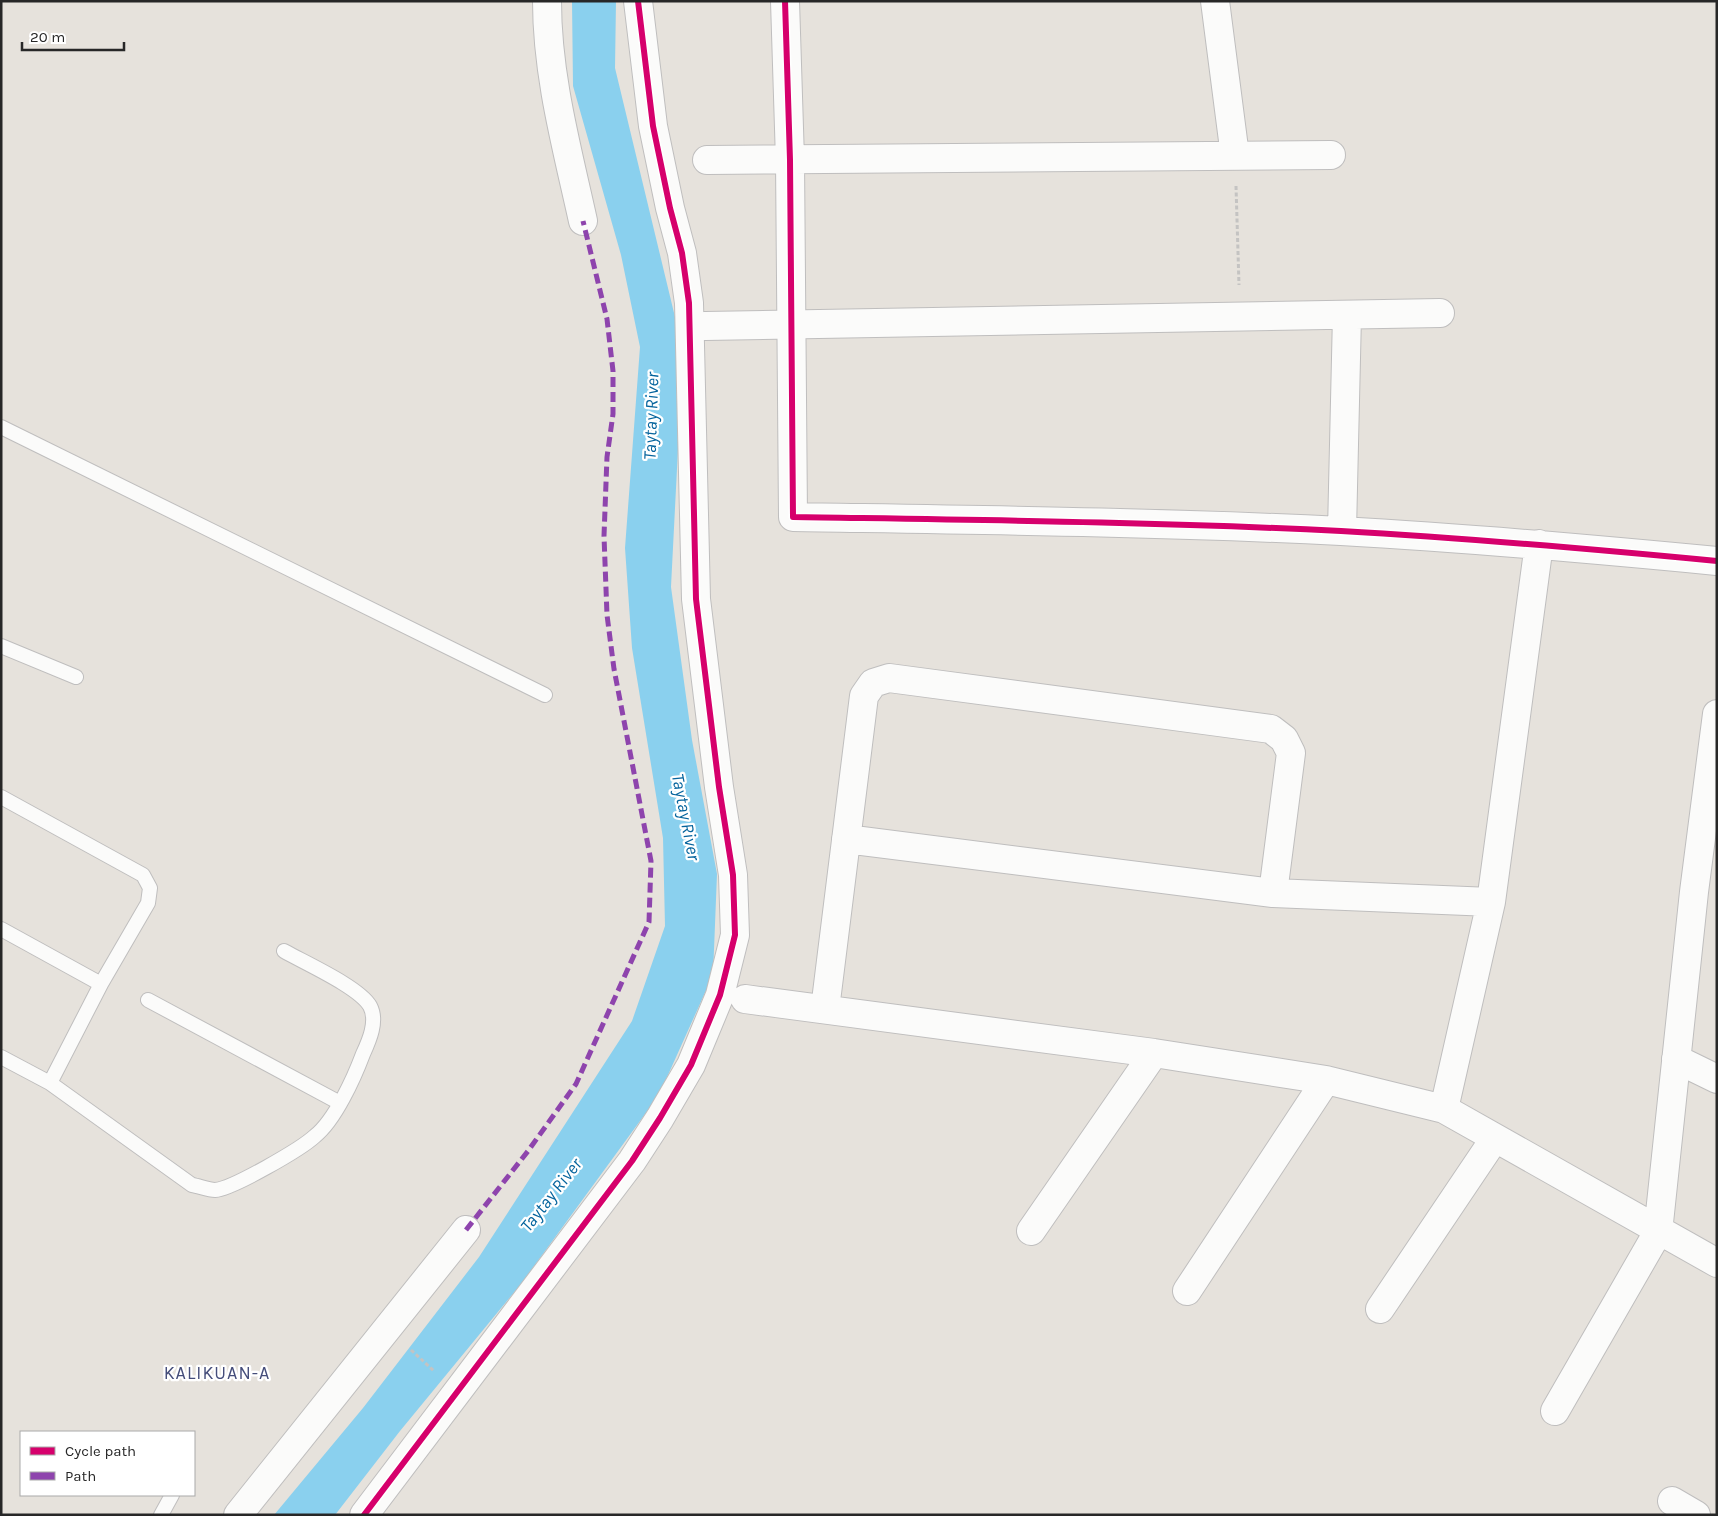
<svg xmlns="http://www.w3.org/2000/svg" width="1718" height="1516" font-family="Karla,sans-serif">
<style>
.water{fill:#8ad0ee}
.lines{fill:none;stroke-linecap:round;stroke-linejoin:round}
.service-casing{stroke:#bfbebe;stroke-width:16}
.minor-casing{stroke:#bfbebe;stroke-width:30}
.path{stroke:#c4c3c2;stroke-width:3;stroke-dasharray:4 2.5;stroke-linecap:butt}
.service{stroke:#fbfbfa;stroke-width:14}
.minor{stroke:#fbfbfa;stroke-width:28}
.quiet{stroke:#8e44ad;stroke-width:5;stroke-dasharray:10 5;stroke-linecap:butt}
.cycleway-casing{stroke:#fff;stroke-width:9}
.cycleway{stroke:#d6006c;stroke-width:6}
.labels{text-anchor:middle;stroke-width:4.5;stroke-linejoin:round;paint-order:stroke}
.water-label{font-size:18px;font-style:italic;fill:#05649d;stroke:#fff}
.neighbourhood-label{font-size:18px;letter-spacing:1px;fill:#454d7a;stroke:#fff}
</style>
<rect width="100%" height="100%" fill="#e6e2dc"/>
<!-- water -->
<path class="water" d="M572 1H616L615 68 675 317 678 449 671 587 692 740 717 874 713 975 659 1095 521 1284 400 1431 335 1515H274L363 1408 479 1257 632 1021 665 926 663 838 632 648 625 548 640 347 621 255 573 86Z"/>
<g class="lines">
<defs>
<path id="service" d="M1 427 545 695
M1 646 76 677
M1 797 143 875 150 888 148 903 101 984 50 1083
M1 929 101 984
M148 1000 340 1103
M1 1057 50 1083 192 1185C199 1186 208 1190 215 1190 232 1189 301 1149 315 1136 335 1120 354 1078 363 1054 369 1041 378 1021 370 1006 359 987 305 963 284 951
M161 1515 172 1495"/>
<path id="minor" d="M547 1C547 76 567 148 583 221
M785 1 790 160 793 517C975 520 1158 522 1341 531 1467 538 1592 549 1717 561
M1215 1 1235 156
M707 160 1331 155
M705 326 1440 313
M1342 531 1347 315
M846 839 1273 893 1491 902
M745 999 1154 1053 1326 1080 1444 1109 1717 1263
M825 1009 864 696 873 683 889 678 1271 729 1284 739 1291 753 1273 893
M1676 1059 1717 1079
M1444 1109 1491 902 1539 544
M1031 1231 1154 1053
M1187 1291 1326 1080
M1380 1309 1495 1138
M1555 1411 1658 1232 1694 892 1717 714
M1672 1501 1696 1515
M238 1515 466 1230
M364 1515 632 1161 660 1118 691 1065 720 995 735 935 733 875 719 787 696 599 689 303 682 253 670 208 653 126 638 1"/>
</defs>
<!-- service casing -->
<use href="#service" class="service-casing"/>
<!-- minor casing -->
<use href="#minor" class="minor-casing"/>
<!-- path -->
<path class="path" d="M1236 186 1239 285
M411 1350 434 1371"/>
<!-- service -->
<use href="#service" class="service"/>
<!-- minor -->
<use href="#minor" class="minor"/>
<!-- quiet -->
<path class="quiet" d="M466 1230 528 1151 576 1084 649 922 651 861 614 669 607 615 604 536 607 457 613 414V371L607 319 583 221"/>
<defs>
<path id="cycleway" d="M785 1 790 160 793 517C975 520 1158 522 1341 531 1467 538 1592 549 1717 561
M364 1515 632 1161 660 1118 691 1065 720 995 735 935 733 875 719 787 696 599 689 303 682 253 670 208 653 126 638 1"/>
</defs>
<!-- cycleway casing -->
<use href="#cycleway" class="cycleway-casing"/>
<!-- cycleway -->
<use href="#cycleway" class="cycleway"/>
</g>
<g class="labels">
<!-- water labels -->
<g class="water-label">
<text transform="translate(651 416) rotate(-88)" y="6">Taytay River</text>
<text transform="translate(686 817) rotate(79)" y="6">Taytay River</text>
<text transform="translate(551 1195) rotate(-52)" y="6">Taytay River</text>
</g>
<!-- neighbourhood labels -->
<g class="neighbourhood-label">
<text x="217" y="1379">KALIKUAN-A</text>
</g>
</g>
<!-- border -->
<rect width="1718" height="1516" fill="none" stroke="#272727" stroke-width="5"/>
<!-- legend -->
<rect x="20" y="1431" width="175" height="65" fill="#ffffff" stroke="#a9a9a9"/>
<rect x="30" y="1447" width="25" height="8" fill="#d6006c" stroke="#a9a9a9"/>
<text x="65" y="1456" font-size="15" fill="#272727">Cycle path</text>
<rect x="30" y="1472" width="25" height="8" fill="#8e44ad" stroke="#a9a9a9"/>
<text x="65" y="1481" font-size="15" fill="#272727">Path</text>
<!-- scale -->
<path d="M22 42v8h102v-8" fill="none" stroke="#272727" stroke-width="2.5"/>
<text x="30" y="42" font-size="15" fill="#272727" stroke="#ffffff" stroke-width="4" paint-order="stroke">20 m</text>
</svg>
